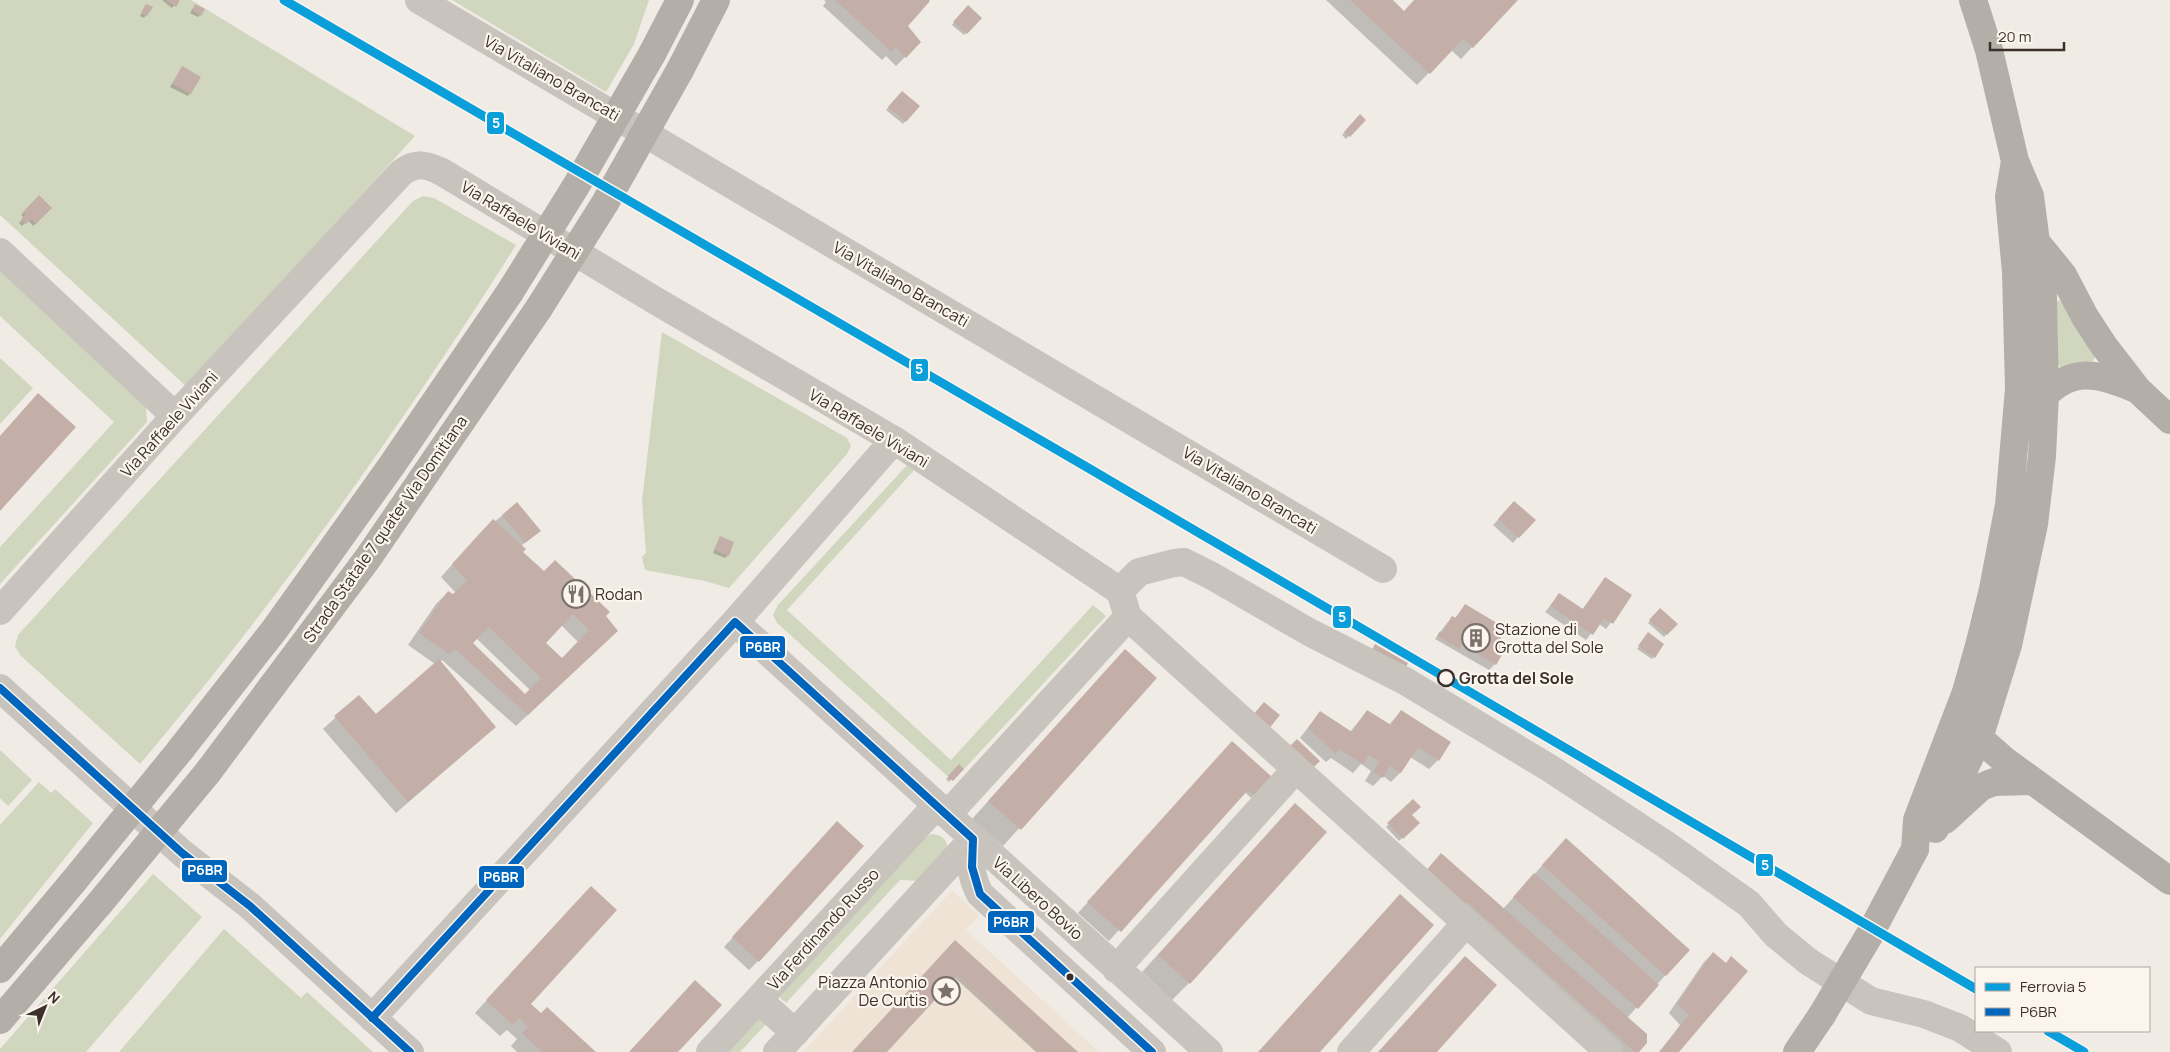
<svg xmlns="http://www.w3.org/2000/svg" width="2170" height="1052" font-family="Manrope,sans-serif">
<style>
.green{fill:#d1d6bf}
.plaza{fill:#eee3d5}
.shadow{fill:#0003;fill-rule:evenodd}
.building{fill:#c3afa7;fill-rule:evenodd}
.lines{fill:none;stroke-linecap:round;stroke-linejoin:round}
.minor{stroke:#c9c3be;stroke-width:28}
.trunk{stroke:#b4aea8;stroke-width:28}
.trunk-bridge{stroke:#b4aea8;stroke-width:28}
.bus-1-casing{stroke:#fbf5ee;stroke-width:11}
.bus-1{stroke:#0065bd;stroke-width:8}
.rail-1-casing{stroke:#fbf5ee;stroke-width:12}
.rail-1{stroke:#0a9eda;stroke-width:9}
.stop-dot{fill:#fbf5ee;stroke:#3b302b;stroke-width:2.5}
.bus-dot{fill:#3b302b;stroke:#fbf5ee;stroke-width:2}
.labels{text-anchor:middle;stroke-width:4.5;stroke-linejoin:round;paint-order:stroke}
.street-label{font-size:16px;fill:#3b302b;stroke:#fbf5ee}
.poi-label{font-size:16px;fill:#3b302b;stroke:#fbf5ee;text-anchor:start}
.stop-label{font-size:16px;font-weight:bold;fill:#3b302b;stroke:#fbf5ee;text-anchor:start}
.line-badge{stroke:#fbf5ee;stroke-width:2}
.badge-label{font-size:14px;text-anchor:middle;font-weight:bold;fill:#fff}
</style>
<rect width="100%" height="100%" fill="#f0ebe5"/>
<!-- green -->
<path class="green" d="M0 0H191L415 136 187 387 0 215Z
M452 0H649L634 44 606 92Z
M423 196 434 198 516 245C403 424 276 603 140 764L20 655 15 646 18 635 413 201Z
M0 267 146 407 147 422 0 584V547L114 422 0 316Z
M2059 300 2064 304 2096 356 2093 361 2064 367H2060L2058 364 2057 302Z
M662 332 847 438 851 446 847 454 729 588 705 581 645 570 642 557 646 553 642 501Z
M0 358 33 388 0 424Z
M909 463 916 468 787 610 951 760 1093 605 1106 616 953 781 777 623 773 615 778 605Z
M0 750 32 780 8 806 0 798Z
M39 782 51 793 55 789 93 823 0 939V825Z
M932 834C943 835 947 840 948 850L922 881 900 880 786 1003 778 996 926 837Z
M153 874 202 917 86 1052H0V1049Z
M224 929 301 998 307 992 373 1052H119Z
M762 1014 769 1021 740 1052H726Z"/>
<!-- plaza -->
<path class="plaza" d="M952 890 979 915 966 930 1099 1052H803Z"/>
<!-- shadow -->
<path class="shadow" d="M162 0H178L172 8Z
M824 0H927L906 26 905 57 896 66 886 56 882 60 823 6 826 2Z
M1326 0H1391L1404 12 1415 0H1516L1461 59 1451 50 1417 85Z
M968 7 980 18 964 35 952 25Z
M144 8 146 15 144 18 140 16Z
M193 8 200 15 198 17 190 13Z
M182 68 190 93 188 96 170 87Z
M902 92 918 106 903 124 886 110Z
M1360 116 1364 120 1346 139 1342 135Z
M39 197 51 208 33 226 28 220 22 226 19 223 24 218 21 215Z
M1509 508 1518 537 1513 543 1493 525Z
M503 515 533 536 521 546V552L544 573 605 617 604 643 516 726 442 660 440 662 495 727 396 813 323 729 359 696 375 715 435 664 408 645 436 604 448 592 453 596 456 593 441 577 481 532ZM561 625 578 642 561 660 544 643ZM476 638 530 690 525 696 471 643Z
M720 538 728 555 725 558 713 553Z
M1606 578 1631 595 1606 629 1599 624 1586 640 1545 612 1559 595 1582 610Z
M1465 605 1496 644 1495 664 1489 670 1435 639 1447 623 1453 617 1455 618Z
M1660 610 1676 624 1664 637 1648 623Z
M1646 637 1654 657 1652 659 1637 649Z
M1125 651 1156 678 1003 846 972 819Z
M1367 711 1389 725 1401 711 1438 760 1429 769 1410 757 1400 773 1391 782 1383 776 1373 786 1365 781 1371 771 1361 764 1353 773 1331 758 1326 762 1300 738 1320 712 1350 732Z
M1232 743 1270 777 1251 798 1245 792 1109 941 1078 913Z
M959 766 962 769 949 782 946 779Z
M1413 800 1410 815 1418 823 1399 841 1386 827Z
M1295 804 1189 983 1172 1000 1142 972Z
M828 832 758 961 749 970 724 947Z
M1557 849 1688 950 1627 1018 1638 1052H1616L1420 878 1503 909Z
M579 899 529 1004 541 1015 594 1052H517L511 1046 517 1039 507 1030 500 1036 475 1013Z
M955 941 1076 1052H1036L954 977 886 1052H854Z
M1713 953 1678 1052H1660L1680 1025 1669 1013 1704 962Z"/>
<!-- building -->
<path class="building" d="M166 0H180L176 7Z
M835 0H929L930 1 908 26 921 42 906 58 895 47 892 52Z
M1350 0H1393L1404 11 1414 0H1518L1473 48 1463 39 1430 74Z
M146 4 153 7 147 16 141 13Z
M195 4 205 9 201 16 192 10Z
M968 5 982 18 967 34 953 22Z
M182 66 201 77 191 94 172 84Z
M902 91 920 106 906 122 888 107Z
M1360 114 1366 120 1350 137 1344 132Z
M39 195 52 208 36 224 31 219 26 224 21 219 26 214 23 212Z
M38 393 76 427 0 511V436Z
M1514 501 1536 520 1519 538 1498 519Z
M517 502 541 531 525 543 502 515Z
M493 519 526 549 523 552 544 571 555 560 610 612 606 616 618 631 528 715 455 649 449 654 419 633 448 591 453 594 467 581 452 564ZM573 614 589 630 562 658 546 643ZM489 627 541 678 525 694 473 643Z
M720 536 734 542 729 556 714 550Z
M1605 577 1632 595 1613 624 1604 618 1593 635 1550 606 1559 593 1583 609Z
M1465 604 1507 629 1498 643 1506 648 1496 665 1462 644 1459 649 1437 636 1440 631 1442 633 1452 616 1456 618Z
M1660 608 1678 624 1667 635 1649 620Z
M1648 632 1664 644 1655 658 1638 646Z
M1375 644 1408 663 1405 669 1372 650Z
M1125 649 1157 678 1021 830 988 801Z
M439 659 496 727 408 802 334 716 359 695 376 714Z
M1264 702 1280 715 1268 730 1252 716Z
M1367 710 1391 725 1401 710 1451 742 1439 761 1418 747 1401 773 1390 766 1383 778 1373 772 1379 762 1369 755 1363 764 1339 749 1336 754 1308 728 1320 711 1352 732Z
M1297 739 1320 761 1312 769 1289 747Z
M1232 741 1272 777 1254 796 1248 790 1121 932 1087 902Z
M959 764 964 769 953 781 948 776Z
M1413 799 1421 807 1412 815 1420 823 1403 839 1387 823Z
M1295 803 1327 832 1190 984 1158 955Z
M837 821 864 846 759 962 732 937Z
M1566 838 1690 950 1666 976 1542 865Z
M1441 853 1647 1034V1043L1639 1052H1635L1467 902 1465 905 1425 872Z
M1534 873 1659 985 1638 1009 1513 897Z
M591 886 617 910 531 1004 541 1013 547 1007 596 1052H542L522 1033 528 1027 519 1018 513 1025 486 1000Z
M1400 894 1434 925 1320 1052H1258Z
M955 940 1078 1052H1042L958 975 887 1052H852Z
M1713 952 1726 963 1731 956 1748 971 1679 1052H1659L1689 1015 1677 1004Z
M1465 956 1497 985 1437 1052H1378Z
M695 980 722 1005 678 1052H629Z"/>
<g class="lines">
<!-- minor -->
<path class="minor" d="M419 0 1383 569
M0 252 175 416
M1120 591 1139 572 1174 563 1184 562 1212 576 1309 632 1405 681 1551 769 1665 844 1749 904 1776 935 1809 962 1871 1001 1924 1014 1960 1028 1998 1052
M0 611 175 416 401 173C416 162 425 164 442 172L656 301 894 440 1120 591 1128 617
M735 622 1209 1052
M0 688 182 853 250 906 410 1052
M947 815 1128 617 1609 1052
M973 839C971 862 969 873 980 894L1152 1052
M1116 969 1296 769
M759 1000 795 1033
M372 1018 735 622 894 440
M710 1052 936 806
M777 1052 973 839
M1351 1052 1466 923"/>
<!-- trunk -->
<path class="trunk" d="M652 54 680 0
M680 70 716 0
M2037 243 2063 275 2085 317 2104 346 2138 390 2170 420
M2037 404C2068 365 2097 372 2138 390
M1972 723 1979 738 2004 760 2170 881
M181 749 275 629 392 465 510 292
M208 772 368 558 539 308
M1945 820 1981 787 1994 782 2032 781
M1935 829 1979 738 2008 645 2034 524 2042 456 2045 394 2043 296 2030 196 2015 161 1989 50 1973 0
M1915 849 1917 820 1966 692 1980 642 1993 589 2009 505 2019 389 2016 272 2009 197 2015 161
M0 969 73 882
M0 1020 99 904
M1797 1052 1822 1015"/>
<!-- trunk-bridge -->
<path class="trunk-bridge" d="M510 292 576 186 652 54
M539 308 605 203 680 70
M73 882 181 749
M99 904 208 772
M1822 1015 1870 934 1915 849"/>
<defs>
<path id="bus-1" d="M0 688 182 853 250 906 410 1052
M372 1018 735 622 973 839 972 867 980 894 1152 1052"/>
</defs>
<!-- bus-1 casing -->
<use href="#bus-1" class="bus-1-casing"/>
<!-- bus-1 -->
<use href="#bus-1" class="bus-1"/>
<defs>
<path id="rail-1" d="M284 0 1090 469 1976 989
M2048 1031 2084 1052"/>
</defs>
<!-- rail-1 casing -->
<use href="#rail-1" class="rail-1-casing"/>
<!-- rail-1 -->
<use href="#rail-1" class="rail-1"/>
</g>
<!-- icons -->
<defs>
<symbol id="restaurant-ring" viewBox="-11 -11 22 22"><circle r="9.5" fill="#fbf5ee" stroke="#7a716c" stroke-width="1.5"/><path d="M-5-6h1v4h1v-4h1v4h1v-4h1v5L-1.5 .5V6h-2V.5L-5-1ZM5-6V6H3V1.5H1.5Q1.5-4 5-6Z" fill="#7a716c"/></symbol>
<symbol id="building-ring" viewBox="-11 -11 22 22"><circle r="9.5" fill="#fbf5ee" stroke="#7a716c" stroke-width="1.5"/><path d="M-4-6H4V6H1V3H-1V6H-4ZM-2.5-4.3h1.7v1.8h-1.7ZM.8-4.3h1.7v1.8H.8ZM-2.5-1h1.7V.8h-1.7ZM.8-1h1.7V.8H.8Z" fill="#7a716c"/></symbol>
<symbol id="sight-ring" viewBox="-11 -11 22 22"><circle r="9.5" fill="#fbf5ee" stroke="#7a716c" stroke-width="1.5"/><path d="M0-6L1.8-2.2L6-1.7L2.9 1.2L3.7 5.4L0 3.3L-3.7 5.4L-2.9 1.2L-6-1.7L-1.8-2.2Z" fill="#7a716c"/></symbol>
</defs>
<g fill-rule="evenodd">
<use href="#restaurant-ring" x="560" y="578" width="32" height="32"/>
<use href="#building-ring" x="1460" y="622" width="32" height="32"/>
<use href="#sight-ring" x="930" y="975" width="32" height="32"/>
</g>
<!-- markers -->
<circle class="stop-dot" cx="1446" cy="678" r="8"/>
<circle class="bus-dot" cx="1070" cy="977" r="4.5"/>
<g class="labels">
<!-- street labels -->
<g class="street-label">
<text transform="translate(552 78) rotate(30)" y="6">Via Vitaliano Brancati</text>
<text transform="translate(521 220) rotate(31)" y="6">Via Raffaele Viviani</text>
<text transform="translate(901 284) rotate(30)" y="6">Via Vitaliano Brancati</text>
<text transform="translate(169 424) rotate(-48)" y="6">Via Raffaele Viviani</text>
<text transform="translate(869 428) rotate(31)" y="6">Via Raffaele Viviani</text>
<text transform="translate(1250 490) rotate(31)" y="6">Via Vitaliano Brancati</text>
<text transform="translate(385 529) rotate(-55)" y="6">Strada Statale 7 quater Via Domitiana</text>
<text transform="translate(1038 898) rotate(42)" y="6">Via Libero Bovio</text>
<text transform="translate(823 929) rotate(-48)" y="6">Via Ferdinando Russo</text>
</g>
<!-- poi labels -->
<g class="poi-label">
<text x="595" y="600">Rodan</text>
<text x="1495" y="635">Stazione di<tspan x="1495" dy="18">Grotta del Sole</tspan></text>
<text x="927" y="988" text-anchor="end">Piazza Antonio<tspan x="927" dy="18">De Curtis</tspan></text>
</g>
<!-- stop labels -->
<g class="stop-label">
<text x="1459" y="684">Grotta del Sole</text>
</g>
</g>
<g class="line-badge">
<rect x="486" y="111" width="19" height="24" rx="5" fill="#0a9eda"/>
<rect x="910" y="358" width="19" height="24" rx="5" fill="#0a9eda"/>
<rect x="1332" y="605" width="20" height="24" rx="5" fill="#0a9eda"/>
<rect x="739" y="635" width="47" height="24" rx="5" fill="#0065bd"/>
<rect x="1755" y="853" width="19" height="24" rx="5" fill="#0a9eda"/>
<rect x="181" y="859" width="47" height="24" rx="5" fill="#0065bd"/>
<rect x="478" y="865" width="47" height="24" rx="5" fill="#0065bd"/>
<rect x="987" y="910" width="48" height="24" rx="5" fill="#0065bd"/>
</g>
<g class="badge-label">
<text x="496" y="128">5</text>
<text x="919" y="374">5</text>
<text x="1342" y="622">5</text>
<text x="763" y="652">P6BR</text>
<text x="1765" y="870">5</text>
<text x="205" y="875">P6BR</text>
<text x="501" y="882">P6BR</text>
<text x="1011" y="927">P6BR</text>
</g>
<!-- legend -->
<rect x="1975" y="967" width="175" height="65" fill="#fbf5ee" stroke="#aea6a0"/>
<rect x="1985" y="983" width="25" height="8" fill="#0a9eda" stroke="#aea6a0"/>
<text x="2020" y="992" font-size="15" fill="#3b302b">Ferrovia 5</text>
<rect x="1985" y="1008" width="25" height="8" fill="#0065bd" stroke="#aea6a0"/>
<text x="2020" y="1017" font-size="15" fill="#3b302b">P6BR</text>
<!-- north arrow -->
<g transform="translate(45 1007) rotate(43)" stroke="#fbf5ee" stroke-width="4" paint-order="stroke">
<path d="M0-4L9 19L0 12L-9 19Z" fill="#3b302b"/>
<text y="-8" font-size="14" font-weight="bold" text-anchor="middle" fill="#3b302b">N</text>
</g>
<!-- scale -->
<path d="M1990 42v8h74v-8" fill="none" stroke="#3b302b" stroke-width="2.5"/>
<text x="1998" y="42" font-size="15" fill="#3b302b" stroke="#fbf5ee" stroke-width="4" paint-order="stroke">20 m</text>
</svg>
